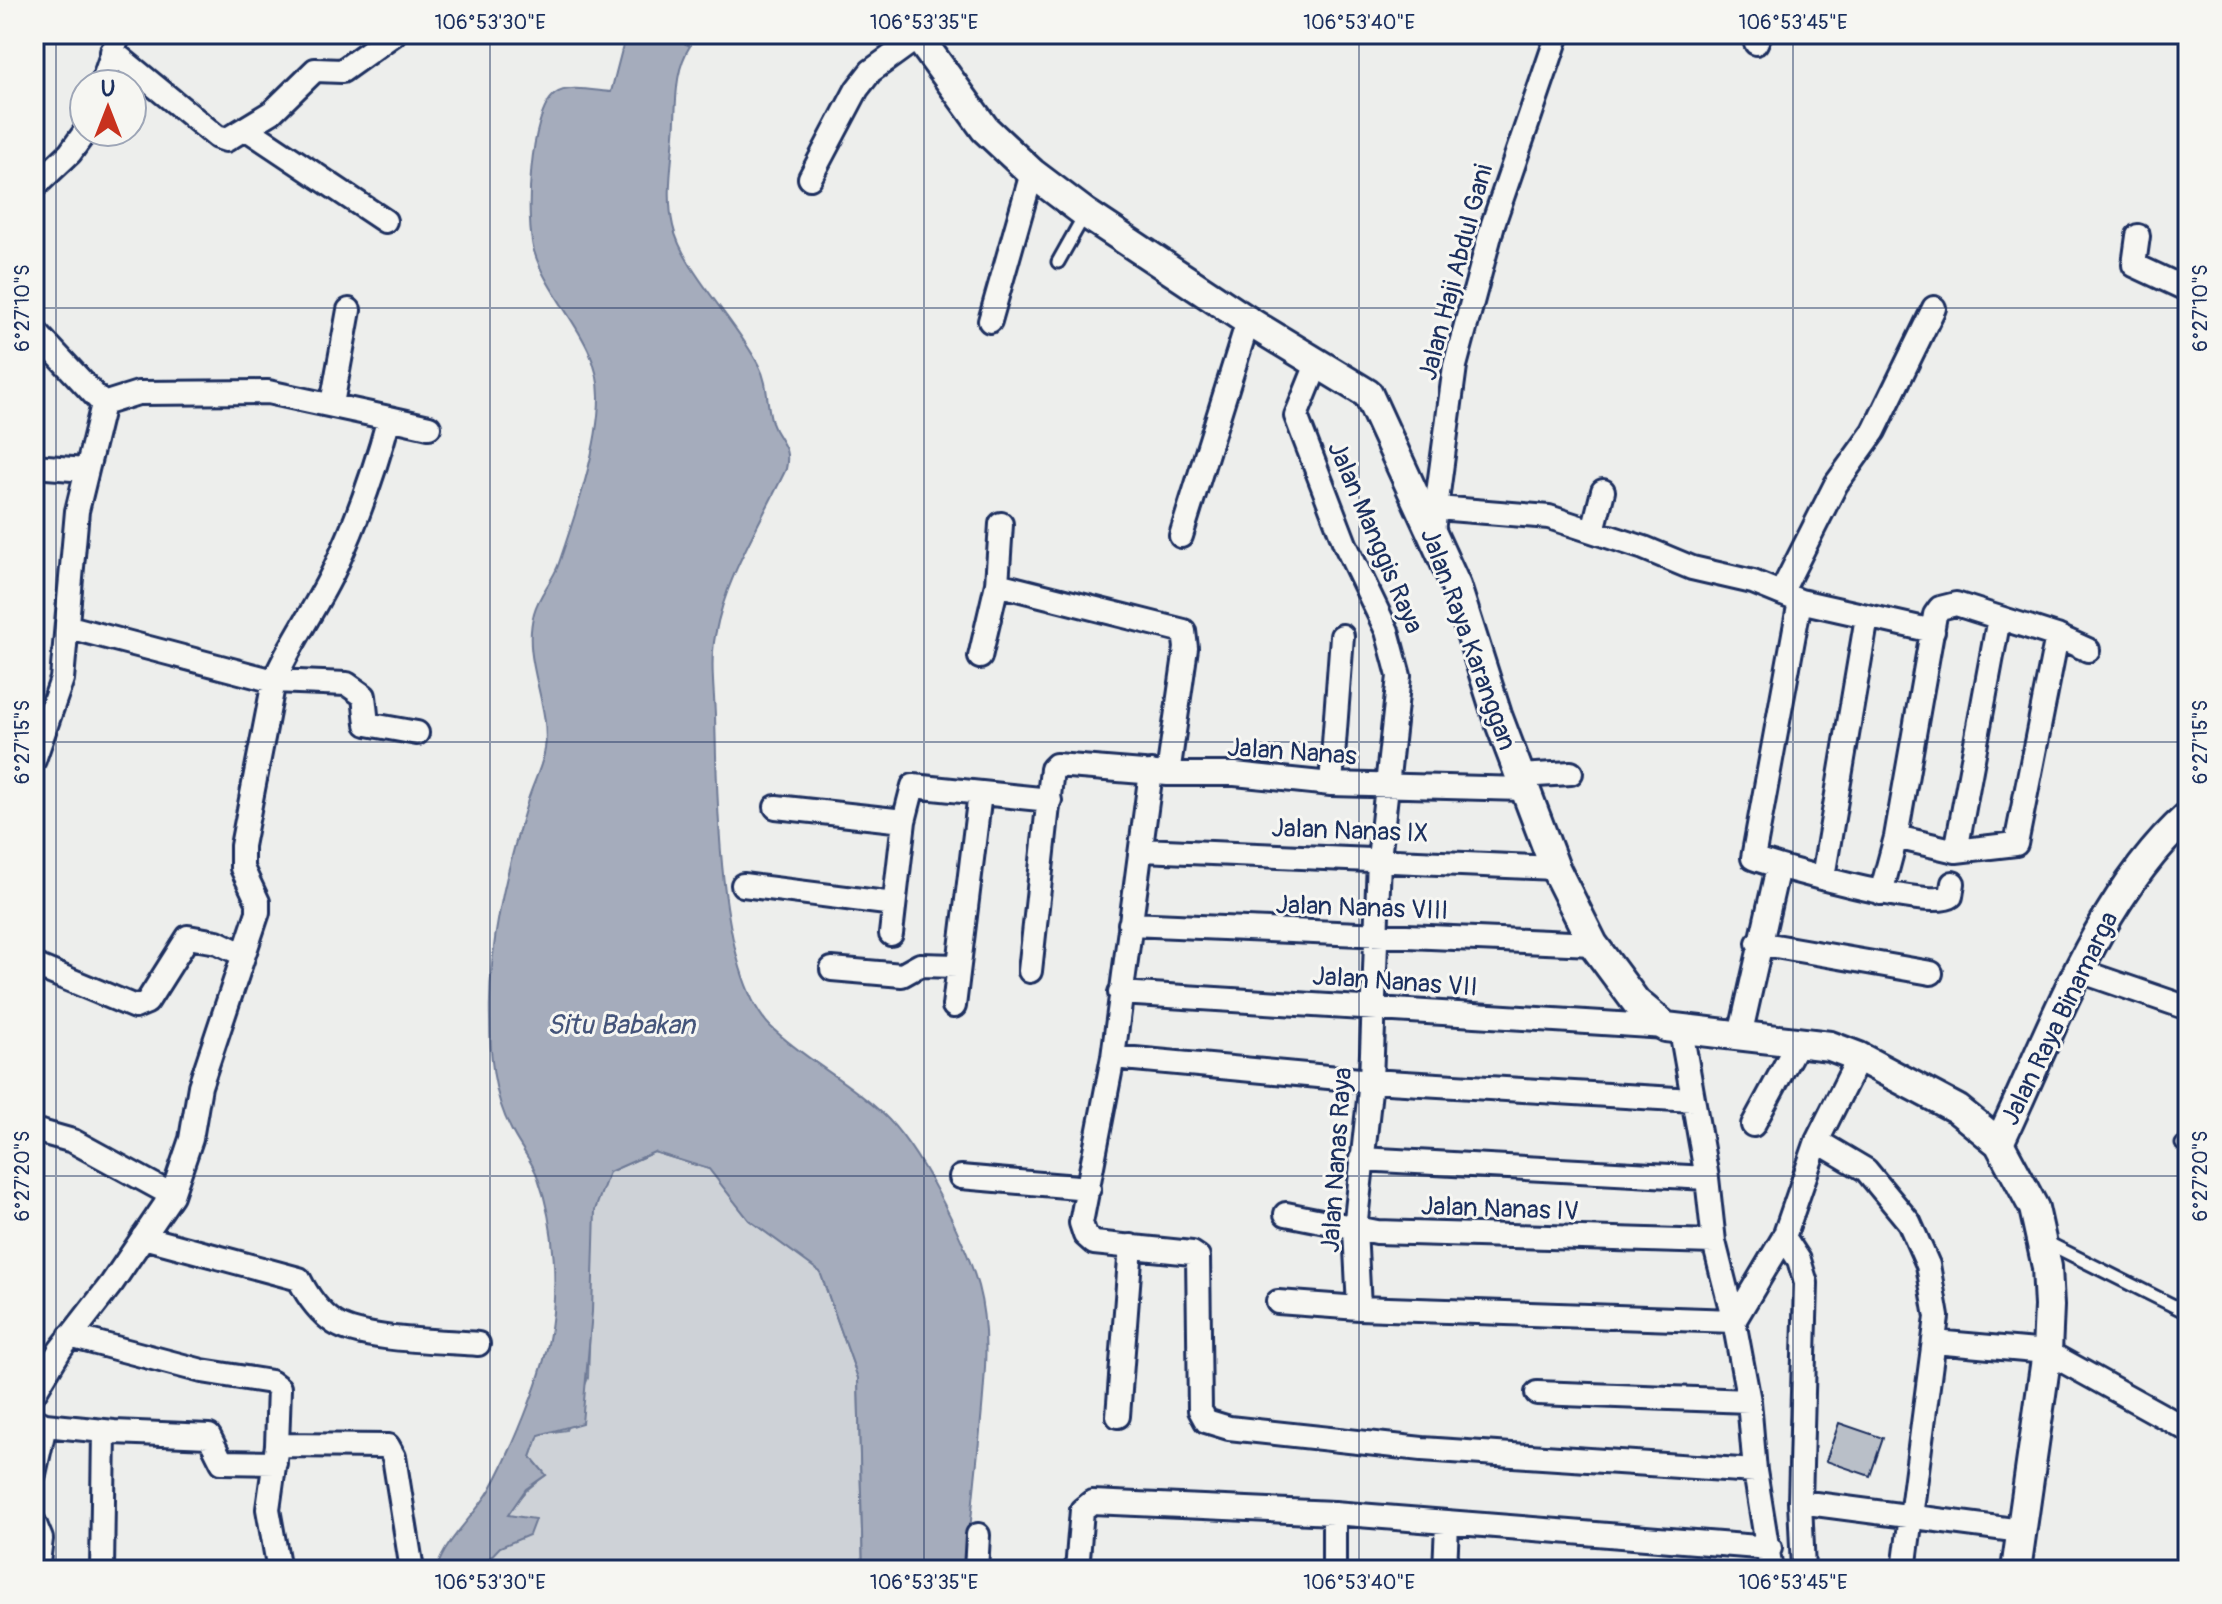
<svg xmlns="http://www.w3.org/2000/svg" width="2222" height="1604" font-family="Pangolin,sans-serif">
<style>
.green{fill:#ced2d7;stroke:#74809a;stroke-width:2}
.water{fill:#a5acbc;stroke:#6e7a96;stroke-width:2}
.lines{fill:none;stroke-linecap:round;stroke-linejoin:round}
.stream{stroke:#6e7a96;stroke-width:6}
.building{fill:#b9bfc8;stroke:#1b2f5e;stroke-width:2}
.service-casing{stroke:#1b2f5e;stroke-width:17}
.minor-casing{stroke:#1b2f5e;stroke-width:28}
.tertiary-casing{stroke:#1b2f5e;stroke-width:34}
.service{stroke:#f6f6f2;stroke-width:11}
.minor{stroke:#f6f6f2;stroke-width:22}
.tertiary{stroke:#f6f6f2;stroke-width:28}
.ticks{fill:none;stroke:#1b2f5e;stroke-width:2;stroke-opacity:0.45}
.labels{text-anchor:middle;stroke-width:6;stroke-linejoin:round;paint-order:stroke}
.street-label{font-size:26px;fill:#1b2f5e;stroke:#f6f6f2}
.water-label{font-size:28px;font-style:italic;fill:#44547a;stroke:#f6f6f2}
.neatline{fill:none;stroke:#1b2f5e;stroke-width:3}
.ticks-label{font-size:20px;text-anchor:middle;fill:#1b2f5e}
</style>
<rect width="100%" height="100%" fill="#edeeec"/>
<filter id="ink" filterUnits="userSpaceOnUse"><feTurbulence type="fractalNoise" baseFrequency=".0125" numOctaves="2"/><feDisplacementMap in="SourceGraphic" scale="16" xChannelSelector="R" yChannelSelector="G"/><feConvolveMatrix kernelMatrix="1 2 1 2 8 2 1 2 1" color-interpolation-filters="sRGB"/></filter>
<g filter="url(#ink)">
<!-- green -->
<path class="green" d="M654 1152 709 1169 749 1220 820 1271 858 1378 863 1570H483L482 1566C505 1541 496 1543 507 1516 515 1498 531 1486 546 1475L531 1457 539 1434 566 1430 588 1378 594 1210 609 1172Z"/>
<!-- water -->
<path class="water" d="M626 34H666L690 46C673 73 677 104 674 134 672 165 666 195 673 226 682 269 738 323 759 366 770 386 765 411 775 430 784 446 790 450 786 469 761 522 725 578 715 636 710 662 714 689 715 715 717 790 717 974 771 1027 804 1059 848 1081 882 1113 919 1147 964 1237 978 1286 991 1334 984 1383 980 1431 975 1477 971 1524 966 1570H863L858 1378 820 1272 749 1220 709 1169 654 1152 609 1172 595 1210 592 1312 582 1423 539 1435 531 1457 546 1475 526 1489 508 1515 535 1519 529 1535 500 1547 482 1566 483 1570H436C446 1539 473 1518 490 1490 511 1453 541 1380 549 1339 559 1290 555 1225 538 1178 532 1160 519 1146 511 1129 493 1095 490 1055 490 1018 488 946 506 872 527 803 532 785 542 768 545 749 551 703 521 660 534 613 539 594 553 581 559 563 575 516 599 446 599 397 599 338 550 304 534 251 525 221 529 114 555 94 567 84 596 91 611 92Z"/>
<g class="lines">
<!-- stream -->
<path class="stream" d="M678 39 681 34"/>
</g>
<!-- building -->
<path class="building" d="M1839 1423 1883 1438 1870 1476 1826 1461Z"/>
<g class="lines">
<defs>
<path id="service" d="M1058 262 1085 214
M2182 1144 2188 1147
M2046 1242 2188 1313"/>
<path id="minor" d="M1756 43 1760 34
M112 51 217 137 226 140 272 112 315 70 342 71 394 34
M102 84 119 34
M247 129 385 221
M810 178 857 89 871 71 918 37
M34 187 70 153 85 132
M2138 236 2134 265 2188 290
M990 321 1032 173
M34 330 103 404 77 511 62 679 34 760
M1317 364 1296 416 1345 544 1387 631 1399 676 1379 859 1371 1081 1355 1229 1359 1308
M332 404 349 310
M389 418 429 427
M34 466 85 470
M1437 508 1549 517 1644 548 1692 568 1753 582 1800 601 1933 631
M1433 531 1455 366 1493 224 1558 34
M1593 531 1603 491
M1181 536 1248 321
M997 584 1184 631 1186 648 1168 774
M1781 593 1836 484 1874 431 1934 308
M1800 601 1753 858C1780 868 1932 911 1951 896L1953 883
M69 627 274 681C291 641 317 607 335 568 358 519 375 470 389 418L268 392 138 393 103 404
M980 657 997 584 1001 524
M1151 772 1113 1057 1081 1223 1085 1235 1094 1243 1192 1253 1198 1257 1200 1410 1206 1421 1229 1428 1422 1449 1755 1471
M1519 776 1571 773
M1331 784 1342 636
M776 807 904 821
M1896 837 1956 851 2016 844 2057 636
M1142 850 1555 868
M1956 851 1999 618
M1823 877 1867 617
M743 885 894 904
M1881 893 1896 837 1935 615 1940 608 1956 604 2057 636 2088 650
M1130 924 1593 944
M891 934 904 821 913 786 1050 800
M1758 943 1931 973
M34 965 135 1007 147 1002 188 937 217 942 242 954
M832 969 902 975 920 965 957 966
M1030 971 1052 769 1056 765 1168 774H1235L1331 784 1524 789
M2080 971 2188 1008
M1120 993 1666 1027
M954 1006 980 793
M1681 1030 1707 1178 1714 1242 1734 1321 1749 1401 1755 1471 1771 1570
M1740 1036 1778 867
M1113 1057 1371 1081 1693 1100
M1753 1125 1798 1042
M34 1130 73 1141 172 1195
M1817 1141 1866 1170 1909 1222 1928 1265 1937 1317 1904 1570
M1361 1159 1707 1178
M961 1177 1089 1188
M1286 1214 1377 1232 1714 1242
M143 1237 299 1279C307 1295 320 1313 335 1323 363 1341 443 1341 478 1344
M1784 1237 1799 1260 1806 1283 1800 1502
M1278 1302 1359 1308 1734 1321 1784 1237 1817 1141 1859 1057
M70 1336 202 1371 271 1382 279 1388 277 1445 268 1509 279 1570
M1934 1342 2047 1352 2188 1430
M34 1393 60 1350 112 1283 172 1195 191 1139 200 1086 258 912V902L242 868V846L274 681 347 684 364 696 367 724 417 733
M1537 1393 1749 1401
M1118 1416 1131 1246
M34 1420 45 1425 114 1432 209 1436 222 1462 275 1463
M277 1445 388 1446 394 1457 412 1570
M34 1474 45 1425
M34 1522 41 1539 37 1570
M102 1570 104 1431
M976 1570 978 1535
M1077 1570 1082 1510 1092 1502 1334 1513 1770 1548
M1334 1570V1513
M1445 1570 1447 1524
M1803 1570 1800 1502 2021 1531"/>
<path id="tertiary" d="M916 34 985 129 1032 173 1085 213 1248 321 1368 394 1456 586 1497 715 1555 868 1593 944 1636 1002 1666 1027 1830 1046 1859 1057 1957 1109 1999 1143 2034 1208 2047 1267 2049 1306 2047 1352 2016 1570
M1999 1143C2050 1036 2098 896 2188 816"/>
</defs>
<!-- service casing -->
<use href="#service" class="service-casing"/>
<!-- minor casing -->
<use href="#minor" class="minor-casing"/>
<!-- tertiary casing -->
<use href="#tertiary" class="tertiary-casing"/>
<!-- service -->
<use href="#service" class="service"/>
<!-- minor -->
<use href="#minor" class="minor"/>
<!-- tertiary -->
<use href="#tertiary" class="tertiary"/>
</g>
</g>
<!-- ticks -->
<path class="ticks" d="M56 34V1570M490 34V1570M924 34V1570M1359 34V1570M1793 34V1570M34 308H2188M34 742H2188M34 1176H2188"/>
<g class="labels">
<!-- street labels -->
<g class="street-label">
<text transform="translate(1455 272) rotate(-75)" y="9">Jalan Haji Abdul Gani</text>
<text transform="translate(1376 537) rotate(67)" y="9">Jalan Manggis Raya</text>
<text transform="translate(1469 639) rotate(70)" y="9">Jalan Raya Karanggan</text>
<text transform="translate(1292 751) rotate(4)" y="9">Jalan Nanas</text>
<text transform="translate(1350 830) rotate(2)" y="9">Jalan Nanas IX</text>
<text transform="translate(1362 907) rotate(2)" y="9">Jalan Nanas VIII</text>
<text transform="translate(1395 981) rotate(4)" y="9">Jalan Nanas VII</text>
<text transform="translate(2059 1018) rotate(-64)" y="9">Jalan Raya Binamarga</text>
<text transform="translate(1336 1160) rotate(-86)" y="9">Jalan Nanas Raya</text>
<text transform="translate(1500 1208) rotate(2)" y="9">Jalan Nanas IV</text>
</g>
<!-- water labels -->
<g class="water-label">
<text x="621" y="1034">Situ Babakan</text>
</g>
</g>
<!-- margin -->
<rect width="2222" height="1604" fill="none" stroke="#f6f6f2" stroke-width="88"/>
<!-- north arrow -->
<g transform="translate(108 108)"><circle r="38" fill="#f6f6f2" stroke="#9ea6b7" stroke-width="2"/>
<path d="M0-6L14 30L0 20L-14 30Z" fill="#c8321e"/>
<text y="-12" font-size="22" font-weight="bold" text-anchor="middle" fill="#1b2f5e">U</text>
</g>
<rect x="44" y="44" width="2134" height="1516" class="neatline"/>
<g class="ticks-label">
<text x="490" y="29">106°53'30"E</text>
<text x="924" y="29">106°53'35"E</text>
<text x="1359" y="29">106°53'40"E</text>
<text x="1793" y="29">106°53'45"E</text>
<text transform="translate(22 308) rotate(-90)" y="7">6°27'10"S</text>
<text transform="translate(2200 308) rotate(-90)" y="7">6°27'10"S</text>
<text transform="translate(22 742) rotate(-90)" y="7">6°27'15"S</text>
<text transform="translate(2200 742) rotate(-90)" y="7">6°27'15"S</text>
<text transform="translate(22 1176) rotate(-90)" y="7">6°27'20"S</text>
<text transform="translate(2200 1176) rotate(-90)" y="7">6°27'20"S</text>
<text x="490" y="1589">106°53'30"E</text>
<text x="924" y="1589">106°53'35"E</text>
<text x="1359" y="1589">106°53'40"E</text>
<text x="1793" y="1589">106°53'45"E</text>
</g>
</svg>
